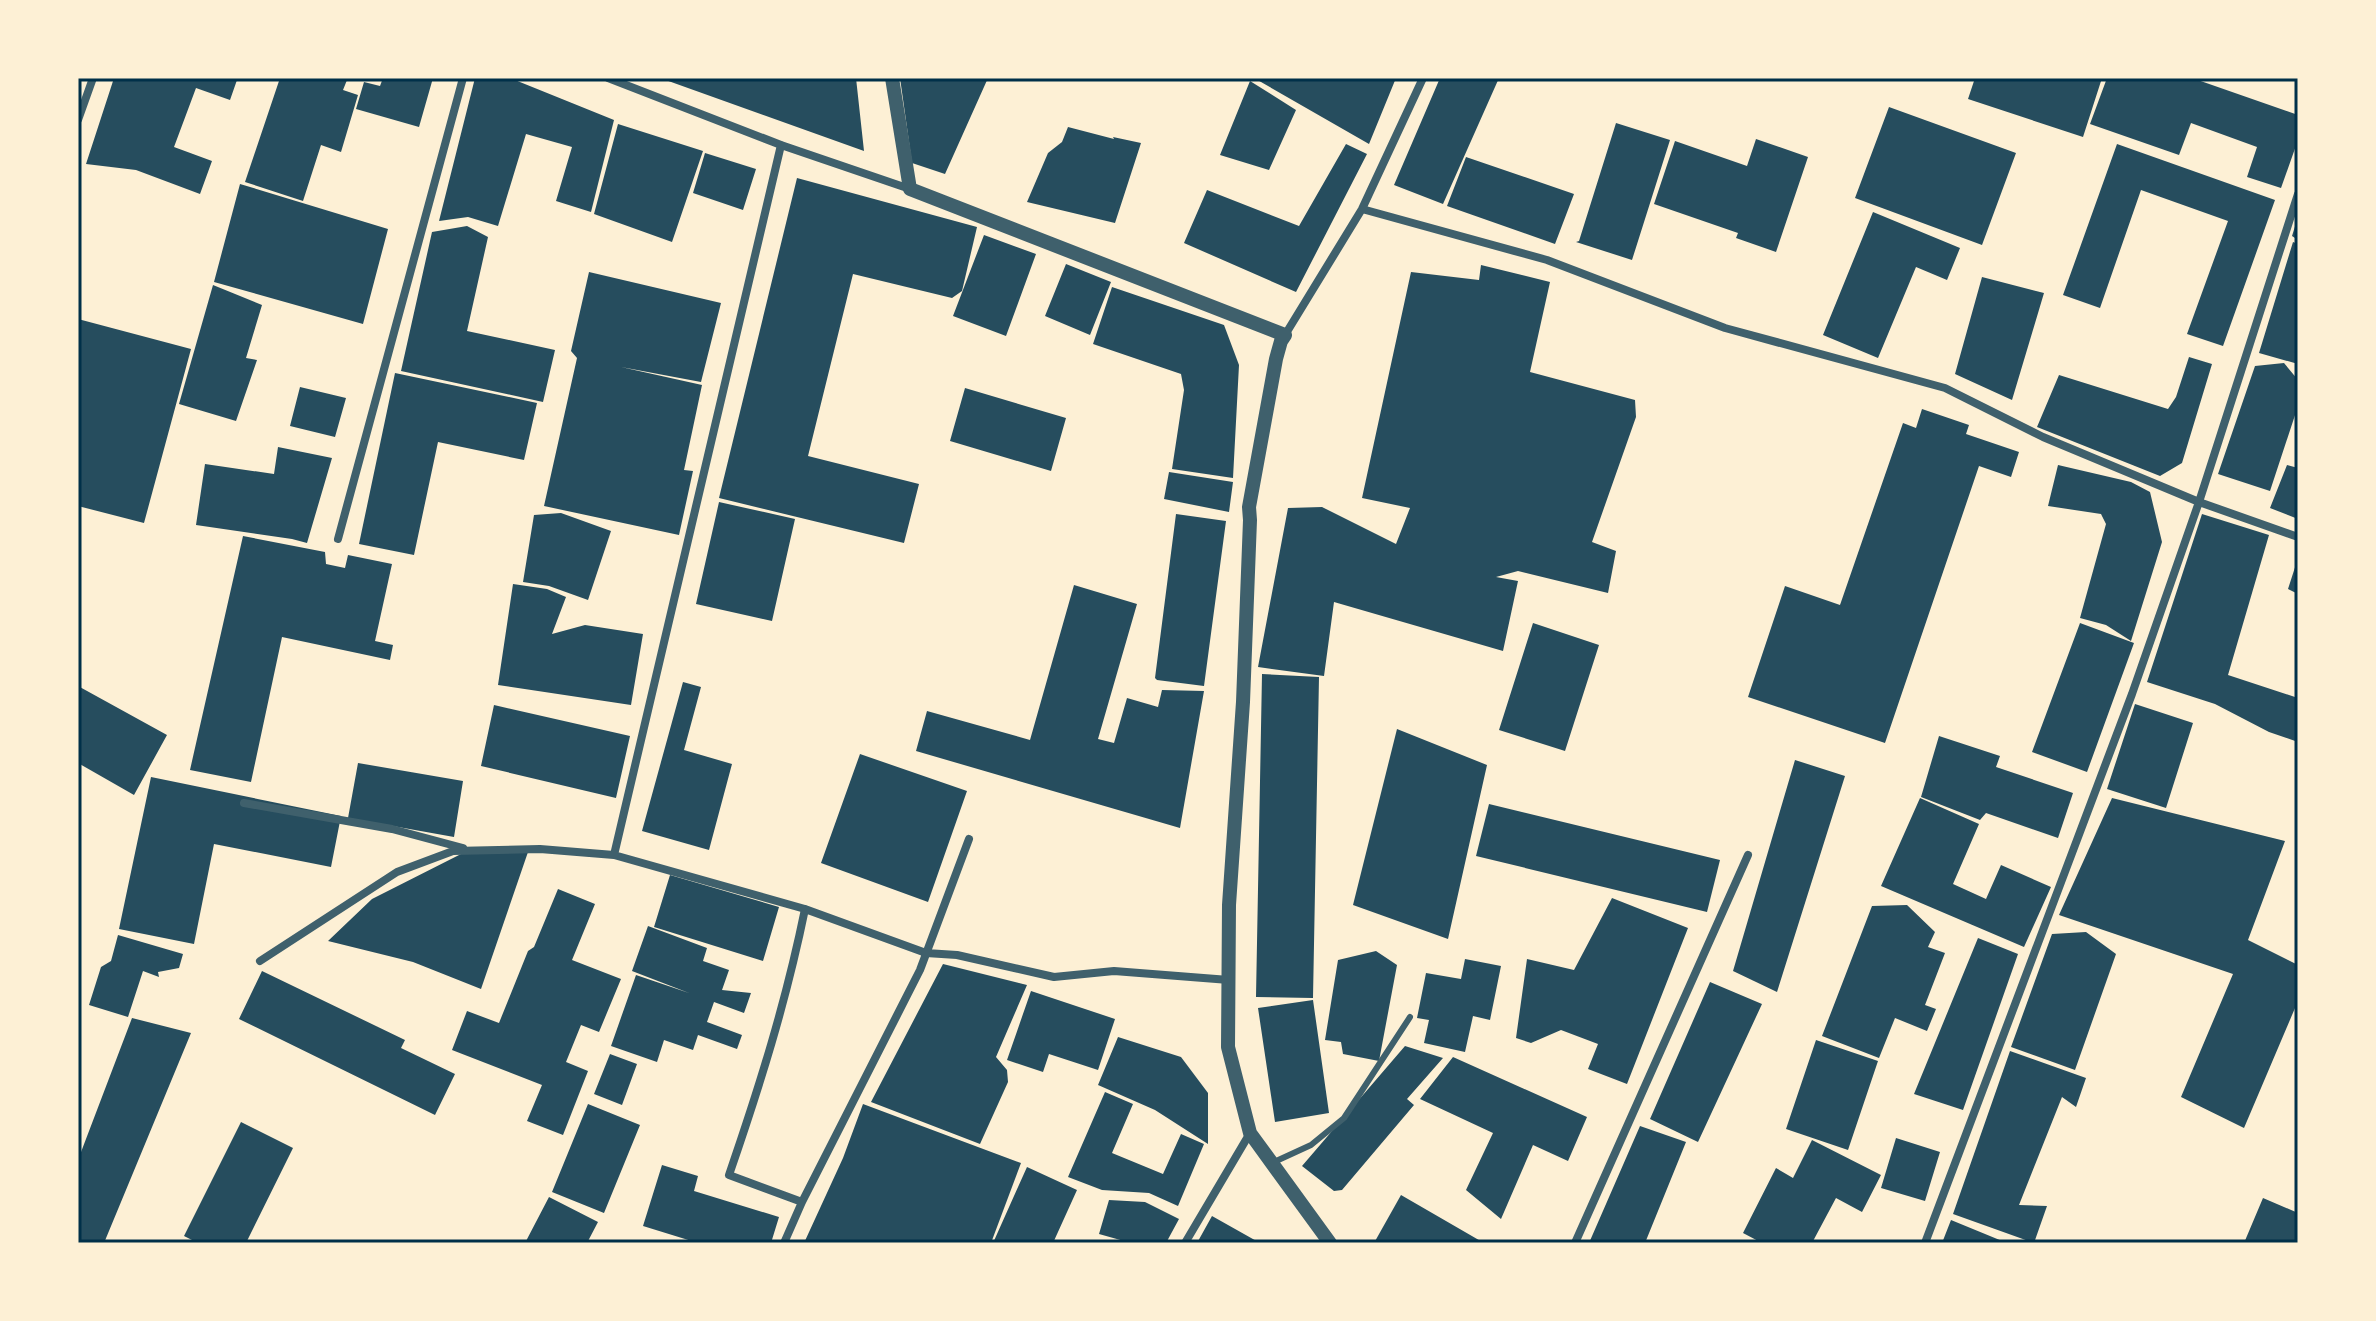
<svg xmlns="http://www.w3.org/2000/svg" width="2376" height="1321" font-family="Commissioner,sans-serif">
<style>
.building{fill:#264d5e}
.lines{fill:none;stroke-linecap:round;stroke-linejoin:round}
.service{stroke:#3f606c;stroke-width:6}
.minor{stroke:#3f606c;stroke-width:8}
.tertiary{stroke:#3f606c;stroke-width:14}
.neatline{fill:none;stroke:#003049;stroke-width:3}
</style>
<rect width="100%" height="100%" fill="#fdf0d5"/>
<!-- building -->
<path class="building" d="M114 78H231L237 80 230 100 196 88 174 147 212 161 200 194 136 170 86 164Z
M280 78H340L347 80 343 90 358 95 341 152 321 145 303 201 245 182Z
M383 78H433L419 127 356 109 364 82 380 86Z
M475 78H510L614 120 591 212 556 201 572 147 526 134 498 226 468 217 439 221Z
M660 78H856L864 151Z
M900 78H988L945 174 912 163Z
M1254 78H1396L1369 144Z
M1440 78H1499L1443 204 1394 185Z
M1975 78H2102L2083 137 1968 99Z
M2107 78H2192L2298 115V140L2281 188 2247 177 2257 147 2191 123 2179 155 2090 124Z
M1250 81 1296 110 1269 170 1220 155Z
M1889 107 2016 153 1982 245 1855 198Z
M1616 123 1670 140 1632 260 1576 242 1579 241Z
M618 124 703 151 672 242 594 214Z
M1068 127 1114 139 1113 137 1141 143 1115 223 1027 202 1048 153 1062 142Z
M1756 139 1808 157 1776 252 1736 238 1738 233 1654 204 1675 141 1747 166Z
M1346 144 1367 154 1296 292 1184 243 1207 190 1299 226Z
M2117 144 2275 200 2223 346 2187 334 2228 221 2141 190 2100 308 2063 295Z
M705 153 756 169 743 210 693 193Z
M1466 157 1574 194 1555 244 1447 206Z
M797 178 977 227 962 291 952 298 853 274 808 456 919 484 904 543 719 498Z
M240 184 388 229 363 324 214 282Z
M1873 212 1960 248 1947 280 1916 267 1878 358 1823 335Z
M2297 220H2298V240L2292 236Z
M467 226 488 237 467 331 555 350 543 402 401 371 432 232Z
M984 235 1036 254 1006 336 953 316Z
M2293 242 2298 244V364L2259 353Z
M1066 264 1111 282 1090 335 1045 316Z
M1481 265 1550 282 1530 372 1635 400 1636 417 1592 542 1616 551 1608 593 1518 571 1496 577 1518 581 1503 651 1334 602 1324 676 1258 667 1288 508 1322 507 1396 544 1410 508 1362 498 1411 272 1479 280Z
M589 272 721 303 701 382 621 367 702 385 684 470 693 471 679 535 544 506 577 358 571 351Z
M1982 277 2044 293 2012 400 1955 374Z
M213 285 262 305 246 358 257 360 236 421 179 404Z
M1112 287 1224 325 1239 365 1233 478 1172 469 1184 390 1181 374 1093 344Z
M78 319 191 349 144 523 78 506Z
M2189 357 2212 364 2182 463 2160 476 2037 427 2059 375 2168 409 2176 397Z
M2284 363 2298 380V406L2270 491 2218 474 2255 366Z
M395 373 537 403 524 460 438 442 414 555 359 544Z
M300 387 346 398 335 437 290 426Z
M965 388 1066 418 1051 471 950 441Z
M1922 409 1969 425 1966 434 2019 452 2011 477 1979 466 1885 743 1748 697 1785 586 1840 605 1903 423 1916 428Z
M278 447 332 458 307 543 292 539 196 525 205 464 274 474Z
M2058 465 2131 482 2150 492 2162 542 2131 641 2106 625 2080 618 2106 524 2101 514 2048 506Z
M2287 465 2298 468V519L2270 508Z
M1169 472 1233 482 1229 512 1164 499Z
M719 502 795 519 772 621 696 604Z
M561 513 611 531 588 600 549 586 523 582 534 515Z
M1176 514 1226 521 1204 686 1157 680 1155 678Z
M2202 514 2269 535 2228 675 2298 698V742L2269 732 2215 704 2147 682Z
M243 536 325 552 326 564 345 568 348 555 392 564 375 641 393 645 390 660 282 637 251 782 190 770Z
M2298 558V594L2288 589Z
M513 584 547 589 566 597 552 634 585 625 643 634 631 705 498 685Z
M1074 585 1137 604 1098 739 1114 743 1127 698 1158 707 1162 690 1204 691 1180 828 916 751 927 711 1030 740Z
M1533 623 1599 645 1565 751 1499 730Z
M2080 623 2134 643 2087 772 2032 752Z
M1262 674 1319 677 1313 998 1256 997Z
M683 682 701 687 684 750 732 764 709 850 642 831Z
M78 686 167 735 134 795 78 763Z
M2135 704 2193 723 2166 808 2107 789Z
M494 705 630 736 616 798 481 766Z
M1397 729 1487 765 1448 939 1353 905Z
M1939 736 2000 756 1996 767 2073 793 2058 838 1986 813 1980 820 1921 797Z
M860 754 967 791 928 902 821 863Z
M1795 760 1845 776 1777 992 1733 971Z
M358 763 463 781 454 837 348 818Z
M151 777 341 816 331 867 214 844 194 944 119 929Z
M1920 798 1979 824 1953 884 1986 899 2001 865 2051 887 2024 947 1881 886Z
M2112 798 2285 841 2248 940 2298 965V1001L2244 1128 2181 1097 2233 974 2059 915Z
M1489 804 1720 860 1707 912 1476 856Z
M528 852 481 989 413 962 328 941 372 899 463 853Z
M670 875 779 907 763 961 654 927Z
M558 889 595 904 572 960 621 979 599 1032 581 1025 566 1062 588 1071 563 1135 527 1121 542 1085 452 1050 467 1011 499 1023 528 951 534 947Z
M1612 898 1688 928 1627 1084 1588 1069 1598 1044 1561 1030 1531 1043 1516 1038 1527 959 1574 970Z
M1907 905 1935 932 1928 947 1945 953 1925 1005 1936 1009 1927 1031 1895 1018 1879 1058 1822 1036 1872 906Z
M648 926 707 948 703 961 729 970 722 990 751 993 744 1013 714 1002 707 1022 742 1035 737 1049 698 1035 693 1050 664 1040 657 1062 611 1046 636 975 689 993 632 971Z
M2086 932 2116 954 2075 1070 2011 1047 2052 934Z
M118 935 183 954 179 968 158 972 159 977 143 971 128 1017 89 1005 101 967 111 961Z
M1978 938 2018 954 1963 1110 1914 1094Z
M1376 951 1397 965 1379 1061 1343 1054 1341 1042 1325 1040 1338 960Z
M1465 959 1501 966 1490 1020 1473 1016 1465 1052 1424 1043 1429 1020 1417 1018 1426 973 1461 979Z
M943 964 1027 985 996 1057 1007 1070 1008 1082 980 1144 871 1102Z
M262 971 405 1040 401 1048 455 1074 435 1115 239 1019Z
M1710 982 1762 1004 1698 1142 1650 1119Z
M1031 991 1115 1019 1098 1070 1049 1054 1043 1072 1007 1060Z
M1313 1000 1329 1113 1275 1122 1258 1008Z
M132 1018 191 1033 104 1243H78V1160Z
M1118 1037 1181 1057 1208 1093V1144L1155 1110 1098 1085Z
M1816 1040 1878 1061 1848 1150 1786 1129Z
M1405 1046 1443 1058 1407 1099 1414 1105 1342 1190 1334 1191 1302 1166Z
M2010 1051 2086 1078 2076 1107 2062 1097 2019 1205 2047 1206 2034 1243 1953 1214Z
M610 1054 637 1064 622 1105 594 1094Z
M1453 1057 1587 1117 1568 1161 1533 1145 1501 1219 1466 1190 1493 1133 1420 1099Z
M1105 1092 1133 1104 1112 1153 1163 1174 1181 1134 1204 1144 1178 1206 1149 1193 1102 1190 1068 1177Z
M588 1104 640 1125 604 1213 552 1192Z
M863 1104 1021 1163 991 1243H804L843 1158Z
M241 1122 293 1148 246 1243H198L184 1236Z
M1640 1126 1686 1142 1645 1243H1589Z
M1896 1138 1940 1152 1925 1201 1881 1188Z
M1812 1140 1881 1175 1862 1212 1836 1198 1812 1243H1762L1743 1233 1776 1168 1793 1178Z
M662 1165 698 1176 694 1191 779 1217 771 1243H698L643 1226Z
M1027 1167 1077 1190 1053 1243H1018L1013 1241 993 1243Z
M1401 1195 1484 1243H1374Z
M549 1197 598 1222 587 1243H525Z
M2263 1198 2298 1213V1243H2244Z
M1109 1200 1145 1202 1179 1219 1166 1243H1131L1099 1234Z
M1212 1216 1260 1243H1197Z
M1951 1220 2007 1243H1942Z"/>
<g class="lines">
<!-- service -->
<path class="service" d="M1274 1162 1311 1145 1344 1118 1410 1017"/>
<!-- minor -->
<path class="minor" d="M608 78 781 145 910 189
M78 120 93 78
M1362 209 1547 260 1725 328 1945 388 2043 437 2199 502 2298 537
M1285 335 1362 209 1423 78
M338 539 463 78
M244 803 392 829 463 848
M614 855 781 145
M260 961 397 872 453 851 540 849 614 855 805 909 926 953 957 955 1054 977 1114 971 1229 980
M802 1202 729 1175C760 1085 786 1002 805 909
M784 1243 802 1202 920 970 969 839
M1185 1243 1250 1133
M1575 1243 1748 855
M1925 1243 2132 694 2199 502 2298 194"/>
<!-- tertiary -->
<path class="tertiary" d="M892 78 910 189 1285 335 1281 341 1276 359 1249 507 1250 520 1243 702 1229 905 1228 1047 1250 1133 1330 1243"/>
</g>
<!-- border -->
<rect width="2376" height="1321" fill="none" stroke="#fdf0d5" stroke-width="160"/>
<rect x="80" y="80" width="2216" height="1161" class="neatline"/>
</svg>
